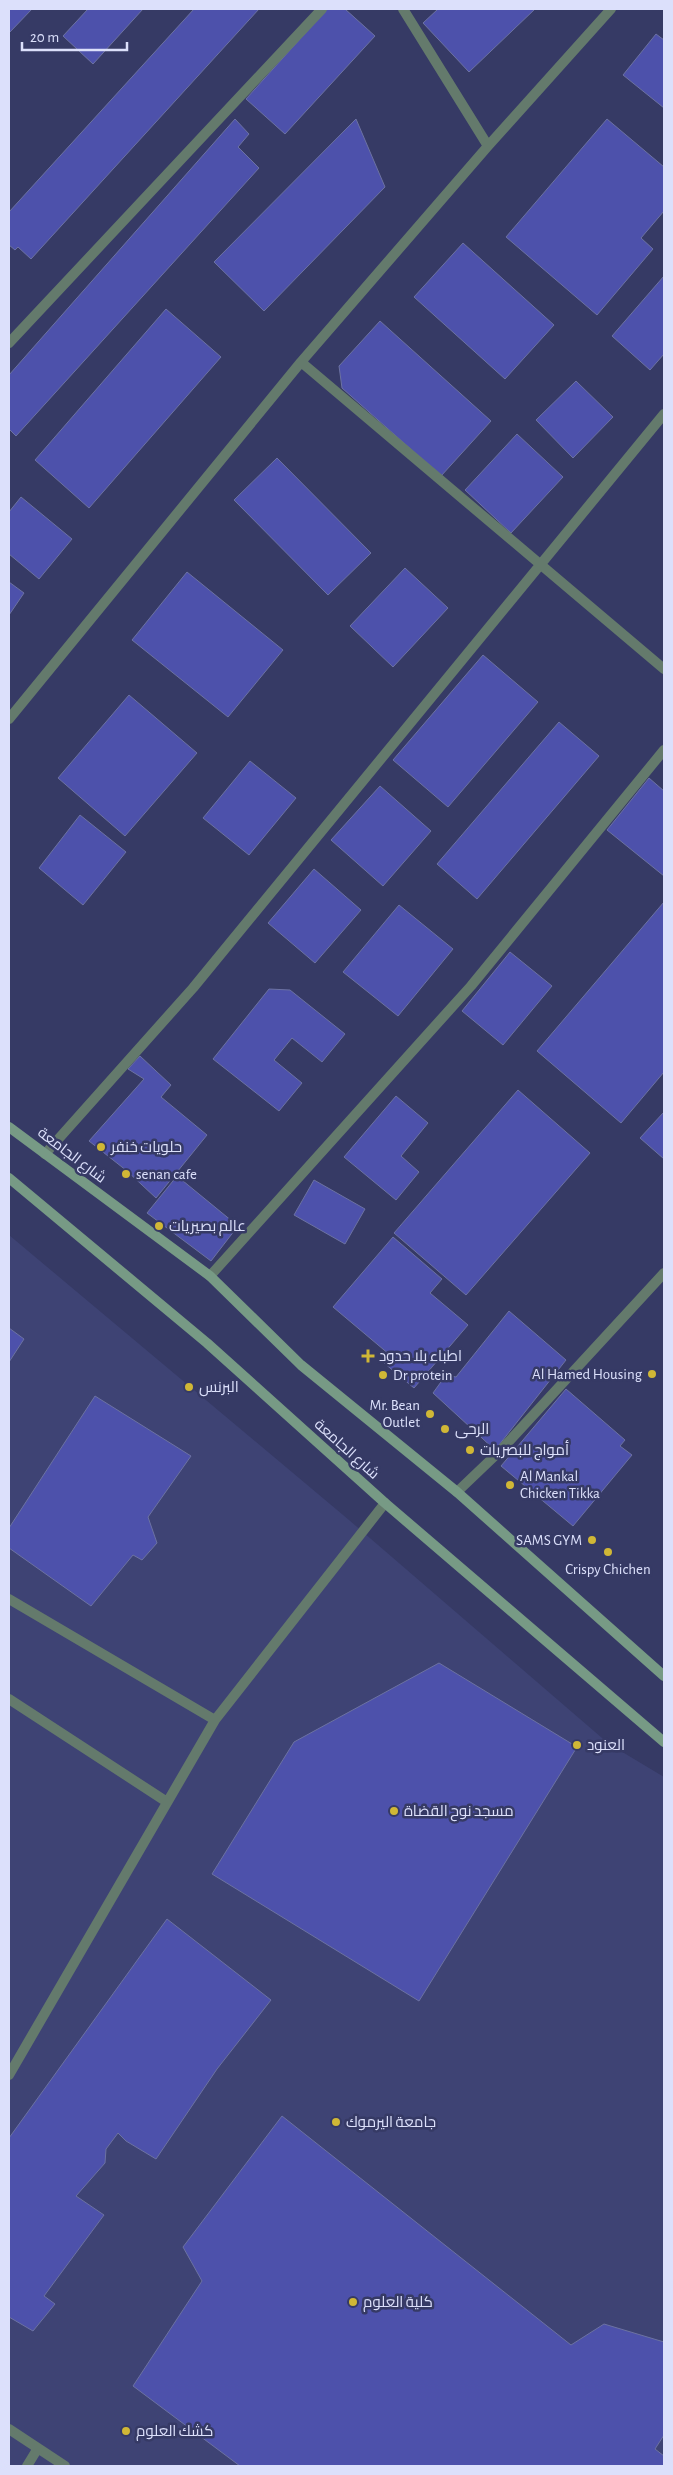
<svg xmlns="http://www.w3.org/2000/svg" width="673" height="2475" font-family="'Alegreya Sans',Cairo,sans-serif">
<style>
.built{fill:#3e4374}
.building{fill:#4d51ab;stroke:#6c72a2}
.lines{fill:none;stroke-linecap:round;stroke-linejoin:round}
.lane{stroke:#647a6c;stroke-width:10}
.street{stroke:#647a6c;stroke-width:10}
.secondary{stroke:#779a85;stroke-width:10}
.poi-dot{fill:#d0b736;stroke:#363a65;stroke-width:2}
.labels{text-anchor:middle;stroke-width:5;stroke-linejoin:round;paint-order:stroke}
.poi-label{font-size:15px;fill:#dce0fb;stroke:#363a65;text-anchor:start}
.street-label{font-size:15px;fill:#dce0fb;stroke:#363a65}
</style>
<rect width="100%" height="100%" fill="#363a65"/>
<!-- built -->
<path class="built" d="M9 1235 349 1520 609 1744 664 1777V2466H9Z"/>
<!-- building -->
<path class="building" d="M9 9H32L9 33Z
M88 9H143L93 64 63 36Z
M194 9H259L31 259 18 247 15 250 9 245V212Z
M327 9H345L375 36 285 134 246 99Z
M438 9H535L469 72 423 23Z
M656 34 664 40V108L623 75Z
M235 119 249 134 238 147 259 168 16 436 9 429V375Z
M356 119 385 187 264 311 214 262Z
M607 119 664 167V211L641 238 653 249 597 315 506 237Z
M463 243 554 325 505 379 414 297Z
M664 276V354L650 370 612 336Z
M166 309 221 357 89 508 35 460Z
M380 321 491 421 441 476 342 388 339 366Z
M576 381 613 417 573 458 536 420Z
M517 434 563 477 511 533 465 490Z
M277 458 371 553 328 595 234 500Z
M21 497 72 539 39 579 9 554V512Z
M405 568 448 608 393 667 350 626Z
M187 572 283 650 228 717 132 640Z
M9 582 24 593 9 615Z
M483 655 538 702 448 807 393 760Z
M129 695 197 753 125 836 58 778Z
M559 722 599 756 477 899 437 864Z
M250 761 296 798 249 855 203 818Z
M649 778 664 791V876L607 830Z
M380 786 431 831 383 886 331 840Z
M80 815 126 852 83 905 39 868Z
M314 869 361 910 315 963 268 923Z
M664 902V1072L621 1123 537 1051Z
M399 905 453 949 398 1016 343 972Z
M510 952 552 986 503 1045 462 1011Z
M269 989 290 990 345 1034 322 1062 292 1038 274 1060 302 1083 279 1111 213 1059Z
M140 1056 171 1085 161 1097 207 1135 156 1198 127 1171 89 1141 144 1079 128 1069Z
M518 1090 590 1153 466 1295 394 1233Z
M396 1096 428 1123 401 1156 419 1172 396 1200 344 1157Z
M664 1112V1159L640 1138Z
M177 1176 238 1226 211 1261 147 1213Z
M314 1180 365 1209 345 1244 294 1215Z
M393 1237 442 1279 430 1293 468 1325 414 1388 384 1363 390 1355 333 1307Z
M509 1311 566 1360 495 1450 433 1393 446 1375 456 1377Z
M9 1328 24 1339 9 1362Z
M566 1389 625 1440 620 1446 632 1455 573 1526 501 1466Z
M95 1396 191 1456 148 1517 157 1543 142 1560 133 1555 91 1606 9 1548V1528Z
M439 1663 577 1747 419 2001 212 1874 294 1742Z
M167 1919 271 2000 217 2069 156 2159 126 2141 118 2133 106 2149 105 2163 76 2196 104 2215 44 2296 55 2304 33 2331 9 2317V2138Z
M282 2116 571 2345 604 2324 664 2342V2435L655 2449 664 2456V2466H240L133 2386 202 2281 183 2247Z"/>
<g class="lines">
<!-- lane -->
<path class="lane" d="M9 1599 215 1720
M9 1699 167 1802
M9 2075 215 1720 385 1503"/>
<!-- street -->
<path class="street" d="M403 9 488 146
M9 343 322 9
M301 362 664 669
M9 719 301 362 488 146 611 9
M45 1154 193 988 664 414
M210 1276 471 986 664 750
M457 1492 502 1449 664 1273
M9 2429 65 2466
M27 2466 38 2448"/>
<!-- secondary -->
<path class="secondary" d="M9 1127 210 1276 301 1365 457 1492 664 1676
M9 1178 207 1343 385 1503 664 1742"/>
</g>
<!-- markers -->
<g class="poi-dot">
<circle cx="101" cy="1147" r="5"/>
<circle cx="126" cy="1174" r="5"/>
<circle cx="159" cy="1226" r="5"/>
<path d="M365.5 1348.5h5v5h5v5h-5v5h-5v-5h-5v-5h5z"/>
<circle cx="652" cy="1374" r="5"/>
<circle cx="383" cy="1375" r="5"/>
<circle cx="189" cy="1387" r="5"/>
<circle cx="430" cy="1414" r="5"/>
<circle cx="445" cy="1429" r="5"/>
<circle cx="470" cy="1450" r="5"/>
<circle cx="510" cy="1485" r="5"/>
<circle cx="592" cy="1540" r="5"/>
<circle cx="608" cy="1552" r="5"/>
<circle cx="577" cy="1745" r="5"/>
<circle cx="394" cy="1811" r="5"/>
<circle cx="336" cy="2122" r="5"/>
<circle cx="353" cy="2302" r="5"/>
<circle cx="126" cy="2431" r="5"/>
</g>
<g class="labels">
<!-- poi labels -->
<g class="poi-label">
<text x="111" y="1152">حلويات خنفر</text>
<text x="136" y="1179">senan cafe</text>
<text x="169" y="1231">عالم بصيريات</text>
<text x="379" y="1361">اطباء بلا حدود</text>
<text x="642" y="1379" text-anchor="end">Al Hamed Housing</text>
<text x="393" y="1380">Dr protein</text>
<text x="199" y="1392">البرنس</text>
<text x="420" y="1410" text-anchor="end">Mr. Bean<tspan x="420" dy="17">Outlet</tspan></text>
<text x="455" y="1434">الرحى</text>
<text x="480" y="1455">أمواج للبصريات</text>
<text x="520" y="1481">Al Mankal<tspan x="520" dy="17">Chicken Tikka</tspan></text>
<text x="582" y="1545" text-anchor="end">SAMS GYM</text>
<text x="608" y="1574" text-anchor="middle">Crispy Chichen</text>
<text x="587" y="1750">العنود</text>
<text x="404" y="1816">مسجد نوح القضاة</text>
<text x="346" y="2127">جامعة اليرموك</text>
<text x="363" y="2307">كلية العلوم</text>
<text x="136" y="2436">كشك العلوم</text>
</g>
<!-- street labels -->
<g class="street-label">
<text transform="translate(72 1155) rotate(37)" y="5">شارع الجامعة</text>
<text transform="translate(347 1449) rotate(42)" y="5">شارع الجامعة</text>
</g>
</g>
<!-- border -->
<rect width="673" height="2475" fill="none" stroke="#dce0fb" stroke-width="20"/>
<!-- scale -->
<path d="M22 42v8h105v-8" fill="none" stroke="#dce0fb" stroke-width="2.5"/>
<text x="30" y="42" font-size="15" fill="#dce0fb" stroke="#363a65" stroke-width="4" paint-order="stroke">20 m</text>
</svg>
